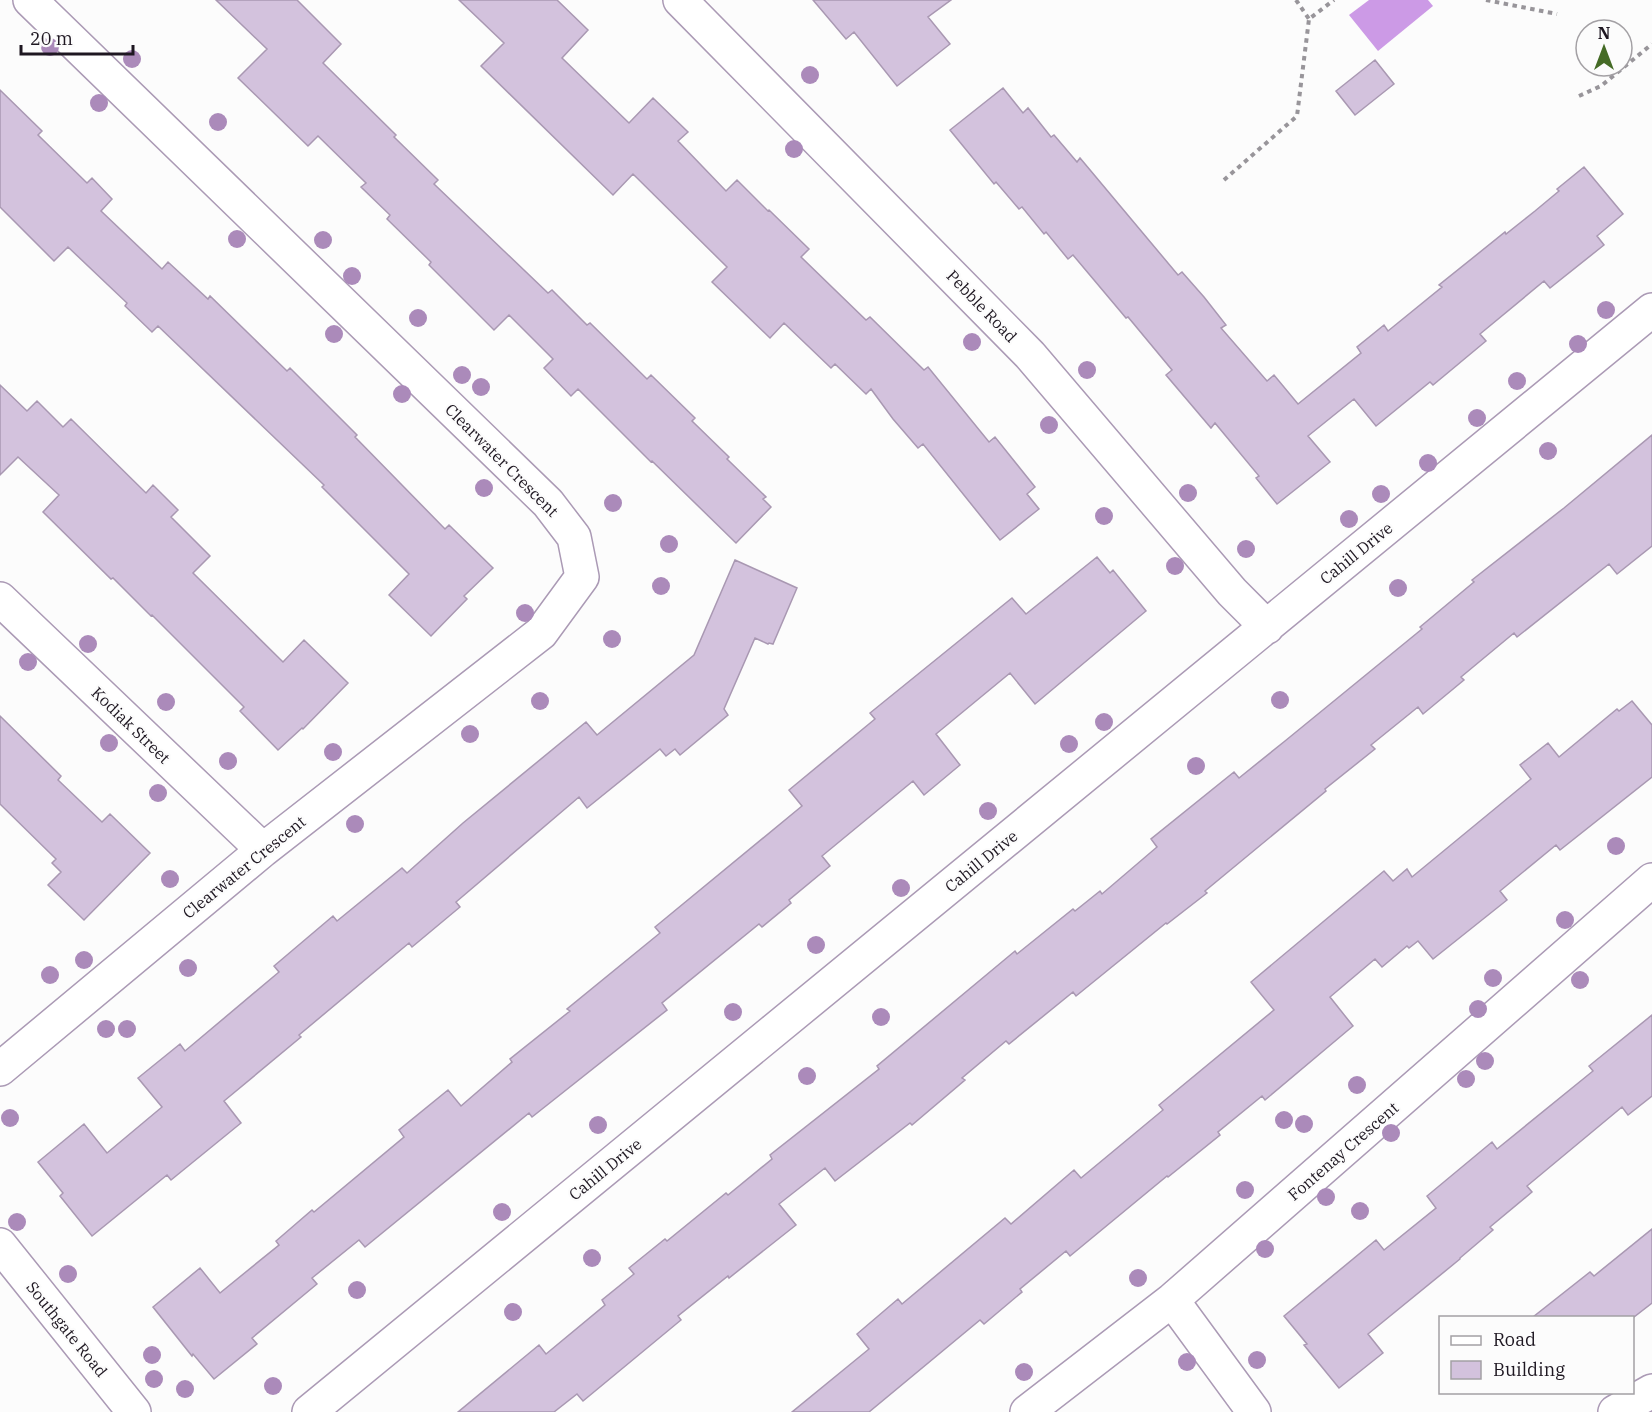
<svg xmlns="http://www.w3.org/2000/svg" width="1652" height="1412" font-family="'IBM Plex Serif',serif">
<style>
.water{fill:#cc9ae6}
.building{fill:#d3c2dd;stroke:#a998b2;stroke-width:1.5}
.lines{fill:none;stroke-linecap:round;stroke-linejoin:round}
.minor-casing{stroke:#ab9ab5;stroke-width:36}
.path{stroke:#98959a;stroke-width:4;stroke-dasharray:4.5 4.5;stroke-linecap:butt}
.minor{stroke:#fff;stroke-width:33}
.tree{fill:#ab8aba}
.labels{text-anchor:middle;stroke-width:4.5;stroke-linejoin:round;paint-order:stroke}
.street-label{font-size:16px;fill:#1e1721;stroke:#fcfcfc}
</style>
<rect width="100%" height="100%" fill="#fcfcfc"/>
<!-- water -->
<path class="water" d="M1369 0H1428L1433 6 1378 51 1349 15Z"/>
<!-- building -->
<path class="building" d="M216 0H297L341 44 323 63 396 135 394 137 438 180 434 184 548 293 552 290 587 325 590 323 647 379 651 375 695 418 692 421 729 457 727 459 766 497 763 499 771 507 736 543 652 461 651 462 578 389 571 396 544 368 553 359 509 315 494 330 429 265 431 262 387 219 390 215 361 187 366 183 318 136 308 146 238 78 267 49Z
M459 0H557L588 30 562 58 629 123 653 98 688 132 678 141 726 191 737 180 768 211 769 210 809 249 801 257 866 320 870 317 924 370 928 367 989 442 995 437 1035 487 1027 494 1039 509 1000 540 923 444 918 448 893 419 871 389 866 394 835 364 831 368 784 323 770 338 712 282 727 267 633 174 613 195 481 66 504 43Z
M813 0H951L928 17 950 44 897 86 854 32 846 39Z
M1375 60 1394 84 1355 115 1336 91Z
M1003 88 1023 113 1028 108 1051 137 1054 135 1077 162 1080 158 1178 275 1182 272 1204 297 1226 325 1221 328 1267 381 1274 375 1298 404 1361 353 1357 347 1384 325 1388 331 1442 287 1439 285 1505 232 1506 234 1535 211 1559 191 1557 189 1584 167 1623 214 1597 236 1604 245 1550 288 1544 281 1480 334 1486 341 1433 385 1430 382 1376 426 1354 399 1308 436 1330 462 1277 504 1256 478 1259 476 1215 423 1211 428 1166 375 1172 370 1128 317 1126 318 1073 255 1068 259 1046 232 1044 234 1022 207 1019 209 996 182 994 184 950 130Z
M0 90 42 131 38 135 87 183 92 178 112 199 101 211 162 269 168 262 208 299 210 296 287 371 290 368 357 435 355 437 445 529 449 525 493 568 464 596 467 599 431 636 389 595 409 574 322 487 324 485 158 326 152 332 125 306 127 303 68 247 54 261 0 207Z
M0 385 27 411 37 401 63 427 71 419 146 493 153 485 178 510 171 517 210 556 193 573 283 662 304 640 348 683 303 729 302 728 278 750 240 711 244 707 152 615 151 616 113 578 111 579 43 512 59 495 18 457 0 475Z
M1652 435V546L1617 574 1609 564 1517 637 1514 633 1461 677 1464 680 1423 714 1418 707 1371 745 1375 749 1325 789 1326 791 1205 891 1207 893 1167 924 1166 923 1076 996 1073 992 1009 1044 1006 1041 962 1078 965 1080 912 1125 910 1123 835 1181 825 1168 779 1204 796 1225 729 1278 728 1276 678 1316 681 1320 583 1401 577 1394 554 1412H458L539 1345 546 1354 605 1305 602 1300 634 1274 629 1268 665 1239 667 1241 726 1193 728 1195 772 1159 770 1155 879 1069 877 1066 1015 951 1017 954 1073 909 1075 911 1100 891 1102 894 1157 847 1151 839 1234 772 1239 778 1285 741 1422 629 1420 627 1474 582 1472 580 1564 508Z
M1097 557 1110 573 1113 570 1146 611 1035 704 1010 673 936 734 960 765 924 795 913 781 822 856 830 866 789 900 791 903 762 927 759 924 662 1003 667 1010 532 1117 529 1113 365 1247 359 1240 312 1278 317 1284 252 1338 257 1344 214 1379 193 1354 192 1356 153 1307 200 1268 220 1293 279 1245 276 1241 312 1210 314 1212 404 1137 399 1130 448 1090 461 1106 512 1062 510 1059 570 1011 567 1009 660 933 655 927 802 806 789 790 875 719 870 713 1012 598 1026 614Z
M735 560 797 588 773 644 769 643 768 644 755 638 724 709 728 715 680 755 675 749 666 756 660 749 587 808 579 797 456 902 460 907 412 947 409 943 299 1035 301 1037 224 1101 241 1123 171 1180 167 1175 92 1236 60 1196 63 1193 38 1162 84 1124 107 1153 162 1107 138 1078 180 1044 185 1051 279 972 274 966 333 916 337 921 402 868 407 873 463 823 586 722 597 735 694 655Z
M1632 701 1652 725V777L1560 850 1556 845 1500 891 1507 900 1433 959 1418 941 1409 948 1407 946 1382 967 1375 959 1330 997 1353 1026 1265 1100 1262 1096 1218 1132 1220 1135 1168 1177 1167 1176 1070 1256 1066 1251 1020 1289 1022 1292 984 1324 980 1320 869 1412H792L869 1349 857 1334 898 1299 902 1304 1005 1218 1011 1224 1074 1170 1081 1178 1163 1110 1159 1105 1274 1010 1251 982 1384 871 1393 881 1407 869 1412 877 1531 779 1520 765 1548 743 1559 757 1617 709 1619 711Z
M0 716 61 776 58 780 102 822 110 814 150 853 84 920 48 885 61 872 52 863 56 859 0 804Z
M1652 1015V1096L1628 1115 1622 1107 1527 1186 1532 1192 1490 1227 1493 1230 1460 1258V1259L1368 1334 1383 1353 1339 1388 1304 1345 1307 1344 1284 1316 1376 1240 1384 1250 1436 1208 1427 1196 1492 1142 1497 1149 1593 1071 1589 1066Z
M1652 1229V1303L1634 1317H1533L1590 1272 1594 1276Z"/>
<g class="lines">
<defs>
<path id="minor" d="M680 0 1030 355 1232 592 1267 627
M0 599 263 850
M0 1069 263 850 541 633 582 577 574 537 548 503 30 0
M0 1245 134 1412
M1172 1300 1254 1412
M309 1412 1652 310
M1027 1412 1172 1300 1652 880
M1615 1412 1652 1391"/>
</defs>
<!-- minor casing -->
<use href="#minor" class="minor-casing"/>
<!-- path -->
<path class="path" d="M1296 0 1309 19
M1486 0 1557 14
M1579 96 1601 86 1652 44
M1224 180 1297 116 1309 19 1334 0"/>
<!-- minor -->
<use href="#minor" class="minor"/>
</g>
<!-- trees -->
<g class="tree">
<circle cx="50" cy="47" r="9"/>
<circle cx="132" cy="59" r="9"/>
<circle cx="810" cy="75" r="9"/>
<circle cx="99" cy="103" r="9"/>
<circle cx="218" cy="122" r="9"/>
<circle cx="794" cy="149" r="9"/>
<circle cx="237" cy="239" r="9"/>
<circle cx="323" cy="240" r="9"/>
<circle cx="352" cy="276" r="9"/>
<circle cx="1606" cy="310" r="9"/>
<circle cx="418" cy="318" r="9"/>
<circle cx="334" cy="334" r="9"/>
<circle cx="972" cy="342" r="9"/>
<circle cx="1578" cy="344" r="9"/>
<circle cx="1087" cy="370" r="9"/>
<circle cx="462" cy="375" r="9"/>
<circle cx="1517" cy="381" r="9"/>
<circle cx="481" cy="387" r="9"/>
<circle cx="402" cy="394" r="9"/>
<circle cx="1477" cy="418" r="9"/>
<circle cx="1049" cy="425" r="9"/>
<circle cx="1548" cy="451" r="9"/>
<circle cx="1428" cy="463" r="9"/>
<circle cx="484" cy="488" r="9"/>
<circle cx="1188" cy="493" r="9"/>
<circle cx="1381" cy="494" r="9"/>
<circle cx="613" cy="503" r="9"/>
<circle cx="1104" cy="516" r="9"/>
<circle cx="1349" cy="519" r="9"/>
<circle cx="669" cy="544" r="9"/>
<circle cx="1246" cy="549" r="9"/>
<circle cx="1175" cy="566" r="9"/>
<circle cx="661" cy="586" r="9"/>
<circle cx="1398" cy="588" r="9"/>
<circle cx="525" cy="613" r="9"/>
<circle cx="612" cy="639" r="9"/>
<circle cx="88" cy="644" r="9"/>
<circle cx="28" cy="662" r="9"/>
<circle cx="1280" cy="700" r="9"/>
<circle cx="540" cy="701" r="9"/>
<circle cx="166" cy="702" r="9"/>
<circle cx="1104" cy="722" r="9"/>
<circle cx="470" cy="734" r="9"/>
<circle cx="109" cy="743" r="9"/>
<circle cx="1069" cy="744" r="9"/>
<circle cx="333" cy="752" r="9"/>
<circle cx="228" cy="761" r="9"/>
<circle cx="1196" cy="766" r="9"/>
<circle cx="158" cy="793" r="9"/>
<circle cx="988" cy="811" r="9"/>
<circle cx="355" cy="824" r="9"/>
<circle cx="1616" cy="846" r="9"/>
<circle cx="170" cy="879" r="9"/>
<circle cx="901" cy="888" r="9"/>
<circle cx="1565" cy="920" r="9"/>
<circle cx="816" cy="945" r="9"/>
<circle cx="84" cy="960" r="9"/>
<circle cx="188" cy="968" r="9"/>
<circle cx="50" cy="975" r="9"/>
<circle cx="1493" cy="978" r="9"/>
<circle cx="1580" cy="980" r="9"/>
<circle cx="1478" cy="1009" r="9"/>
<circle cx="733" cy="1012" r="9"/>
<circle cx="881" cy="1017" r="9"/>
<circle cx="106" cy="1029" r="9"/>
<circle cx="127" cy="1029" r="9"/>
<circle cx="1485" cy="1061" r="9"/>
<circle cx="807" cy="1076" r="9"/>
<circle cx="1466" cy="1079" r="9"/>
<circle cx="1357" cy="1085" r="9"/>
<circle cx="10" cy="1118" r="9"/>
<circle cx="1284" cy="1120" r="9"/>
<circle cx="1304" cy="1124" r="9"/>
<circle cx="598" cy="1125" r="9"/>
<circle cx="1391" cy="1133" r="9"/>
<circle cx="1245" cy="1190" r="9"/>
<circle cx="1326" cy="1197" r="9"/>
<circle cx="1360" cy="1211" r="9"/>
<circle cx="502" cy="1212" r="9"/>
<circle cx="17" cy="1222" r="9"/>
<circle cx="1265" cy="1249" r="9"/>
<circle cx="592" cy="1258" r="9"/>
<circle cx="68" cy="1274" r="9"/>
<circle cx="1138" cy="1278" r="9"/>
<circle cx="357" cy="1290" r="9"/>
<circle cx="513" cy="1312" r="9"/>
<circle cx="152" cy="1355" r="9"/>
<circle cx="1257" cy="1360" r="9"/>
<circle cx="1187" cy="1362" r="9"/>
<circle cx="1024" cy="1372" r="9"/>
<circle cx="154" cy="1379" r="9"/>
<circle cx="273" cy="1386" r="9"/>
<circle cx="185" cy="1389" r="9"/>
</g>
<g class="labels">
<!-- street labels -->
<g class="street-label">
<text transform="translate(982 306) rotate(46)" y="6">Pebble Road</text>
<text transform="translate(502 460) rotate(45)" y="6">Clearwater Crescent</text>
<text transform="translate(1356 553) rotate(-39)" y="6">Cahill Drive</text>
<text transform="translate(131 725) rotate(44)" y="6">Kodiak Street</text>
<text transform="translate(981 861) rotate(-39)" y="6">Cahill Drive</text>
<text transform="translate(244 867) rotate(-39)" y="6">Clearwater Crescent</text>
<text transform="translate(1343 1151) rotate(-41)" y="6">Fontenay Crescent</text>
<text transform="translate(605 1169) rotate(-39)" y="6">Cahill Drive</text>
<text transform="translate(67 1329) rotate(51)" y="6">Southgate Road</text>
</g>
</g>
<!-- legend -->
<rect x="1439" y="1316" width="195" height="78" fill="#fcfcfc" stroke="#a3a0a4" stroke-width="1.5"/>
<rect x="1451" y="1336" width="30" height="9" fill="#ffffff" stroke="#a3a0a4" stroke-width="1.5"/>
<text x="1493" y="1346" font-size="18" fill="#1e1721">Road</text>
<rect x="1451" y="1361" width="30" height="18" fill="#d3c2dd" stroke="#a3a0a4" stroke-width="1.5"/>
<text x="1493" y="1376" font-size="18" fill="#1e1721">Building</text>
<!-- north arrow -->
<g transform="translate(1604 48)"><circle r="28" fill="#fcfcfc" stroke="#a3a0a4" stroke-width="1.5"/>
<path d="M0-4.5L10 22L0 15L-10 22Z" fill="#456b26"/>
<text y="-9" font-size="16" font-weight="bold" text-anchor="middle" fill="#1e1721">N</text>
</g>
<!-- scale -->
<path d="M21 45v9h112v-9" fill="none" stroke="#1e1721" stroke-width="3"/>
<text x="30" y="45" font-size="18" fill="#1e1721" stroke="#fcfcfc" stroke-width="4.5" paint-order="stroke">20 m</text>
</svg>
